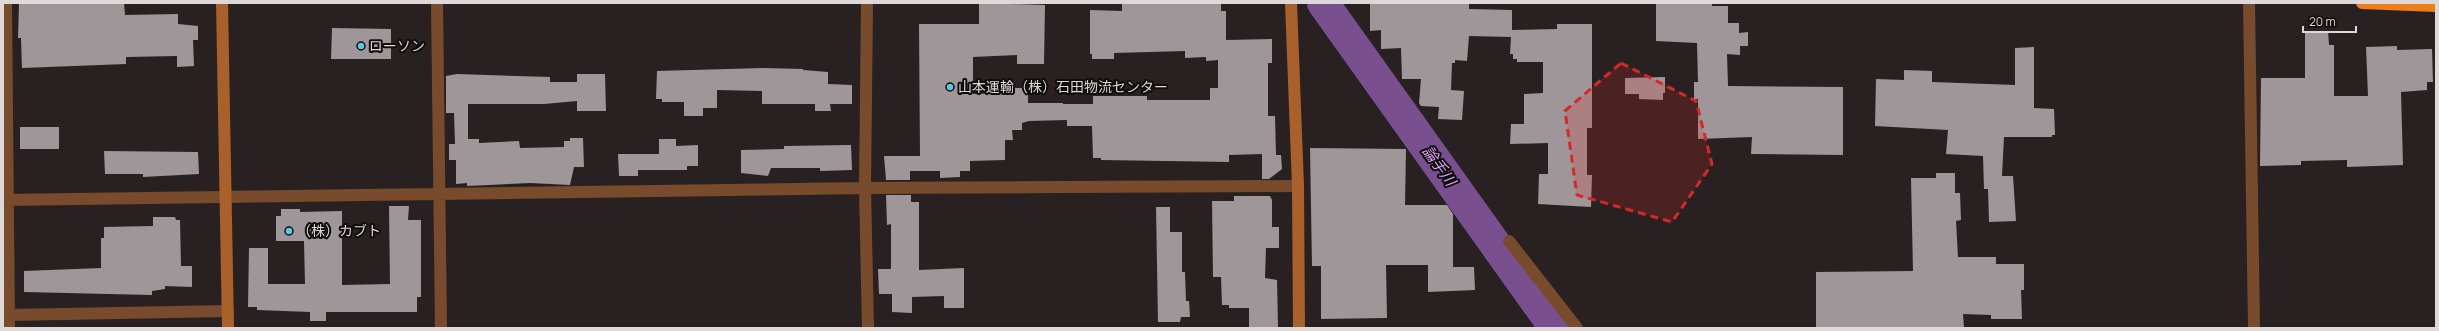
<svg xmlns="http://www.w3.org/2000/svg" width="2439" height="331" font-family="Manrope,'Noto Sans JP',sans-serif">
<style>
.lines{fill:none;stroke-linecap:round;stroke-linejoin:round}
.river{stroke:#7a4f8f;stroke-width:32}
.building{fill:#9f969a}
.street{stroke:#794b2d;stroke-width:12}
.secondary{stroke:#a9602b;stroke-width:12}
.highway{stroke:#ef7e1a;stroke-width:12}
.marked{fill:#d62828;fill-opacity:0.2;stroke:#d62828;stroke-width:3;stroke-dasharray:8 5;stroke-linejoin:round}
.poi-dot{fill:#57c9e2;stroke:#0f0c0c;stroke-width:1.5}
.labels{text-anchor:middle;stroke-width:4;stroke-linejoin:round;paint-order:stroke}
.poi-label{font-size:14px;fill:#ded9d8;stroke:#0f0c0c;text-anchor:start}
.water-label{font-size:15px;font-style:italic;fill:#e0a3fe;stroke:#0f0c0c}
</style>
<rect width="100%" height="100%" fill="#292121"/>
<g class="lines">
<!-- river -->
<path class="river" d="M1323 3 1555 328"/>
</g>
<!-- building -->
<path class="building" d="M19 3H124L125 15 178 14V24L198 26V40H193L194 66 177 67V56L126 57V64L22 68 21 38H18Z
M979 3 1045 5 1044 64H1017V55L973 57V94L1007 93V88H1028V103H1063V104H1093V96H1147V100H1210V88H1218V60L1206 61V57L1185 58V51L1114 53V59H1092V54H1090V10L1122 11V3H1221V11H1226V40L1272 39V63H1268V116H1275L1276 155H1281L1282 169 1269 179H1262V154L1229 155V162L1101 160V158H1093L1092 126H1067V120L1029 121 1022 123V130H1012L1013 140H1005V160L970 161V171H960V177L940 178V171H910V180H886L884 156H920L919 24H979Z
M1370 3H1469V9L1512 10V30L1557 29V24H1592V128H1587V175H1592L1591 207 1538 204 1539 174H1548V143L1510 144 1511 124H1524V94L1543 93V62H1517V59H1513V54H1510L1511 37 1469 36 1467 61 1455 60V63H1452L1451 90 1464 91 1462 120 1438 119 1439 107 1421 106 1419 103 1421 79H1402L1401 48 1381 49V30L1370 31Z
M1656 3H1712V6H1728V23H1739V33L1748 32V46H1740V55L1727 54 1728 86 1843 87V155L1751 154 1752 137 1698 139V99H1694V82H1698L1697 43 1656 41Z
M332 28 391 29V59H331Z
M2305 31H2328L2329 45H2334V96H2368L2366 47 2397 46V50L2432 49 2433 82H2427V90L2401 92 2403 165 2347 167V160L2301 161V165L2260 166 2261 78H2305Z
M2034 47V108L2054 109 2055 135H2052V137H2004L2002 176H2013L2016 221 1989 222 1988 189H1984L1983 156 1946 154 1948 130 1875 126 1876 79 1904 80V70L1932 71V82L2015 85V48Z
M763 68 803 69V70L828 72V84L852 85V104H830L831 111H815V104H762V91L717 90V108H703V116H684V102H662V99H656L657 71Z
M457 74 550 77V82H577V74H605L606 111H577V101L544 104H468V139H479V143L519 141 520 148 564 147V141H570V138H583L584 167H574L570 185 530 183 467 186V183L456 184V160H449V144H455L454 113H446V76Z
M1665 77V93H1663V100L1639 99V94H1625V78Z
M20 127H59V149H20Z
M659 139H676V146L698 145V166H687V170H638V176H619L618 154H659Z
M851 145 852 170 820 171V168H771L768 176 741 173V150L784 149V146Z
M1310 148 1406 149 1405 205H1447L1453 214V267H1474L1475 290 1428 292V265H1386L1387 318 1321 319V266H1312Z
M104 151 198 152 199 174 143 177V174H105Z
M1936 173H1955V193H1960L1961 220 1956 221 1958 257H1996V264H2024V290H2021L2022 319H1991V315L1963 314 1964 328H1816V272L1913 271 1911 178H1936Z
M886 195H911V202H919V270L964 268V308H944V296L912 297V313L892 312V294H879L878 269H891V224L887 225Z
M1234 196H1270L1272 200V227H1279V248H1266L1265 278 1277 280 1278 328H1249V308H1229V305H1222L1221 277H1213L1212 201H1234Z
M389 206H409L408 220H421V297H417V312H326V321H310V312L257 310V307H248L249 248H268V284H305L304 241H276V216H281V209H300V212L342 211V285L390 284Z
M1156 207H1170V232H1182V272H1185L1186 301H1189L1190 317H1181L1180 322H1158Z
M153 217H175L176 220H180L181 266H192V287L165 286V289L152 291V295L24 292V271L101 268V238H104V227L153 226Z"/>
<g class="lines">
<!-- street -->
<path class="street" d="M6 3 9 328
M437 3 441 328
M867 3 865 188 868 328
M2249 3 2254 328
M3 200 865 188 1298 186
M1509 241 1577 328
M9 315 228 311"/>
<!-- secondary -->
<path class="secondary" d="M222 3 228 328
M1291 3 1298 186 1299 328"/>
<!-- highway -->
<path class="highway" d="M2362 3 2436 6"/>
</g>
<!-- marked area -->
<path class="marked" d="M1621 63 1696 101 1712 164 1672 222 1577 195 1565 111Z"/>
<!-- markers -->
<g class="poi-dot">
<circle cx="361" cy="46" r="4"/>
<circle cx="950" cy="87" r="4"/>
<circle cx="289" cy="231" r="4"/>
</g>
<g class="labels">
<!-- poi labels -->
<g class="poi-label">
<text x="369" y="51">ローソン</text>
<text x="958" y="92">山本運輸（株）石田物流センター</text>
<text x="297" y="236">（株）カブト</text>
</g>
<!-- water labels -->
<g class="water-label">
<text transform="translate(1439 166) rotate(54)" y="5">論手川</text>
</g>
</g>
<!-- border -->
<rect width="2439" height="331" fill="none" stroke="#ded9d8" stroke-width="8"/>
<!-- scale -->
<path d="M2303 26v6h53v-6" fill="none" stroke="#ded9d8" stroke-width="2"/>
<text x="2309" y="26" font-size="12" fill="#ded9d8" stroke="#0f0c0c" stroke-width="3" paint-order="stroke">20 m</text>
</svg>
